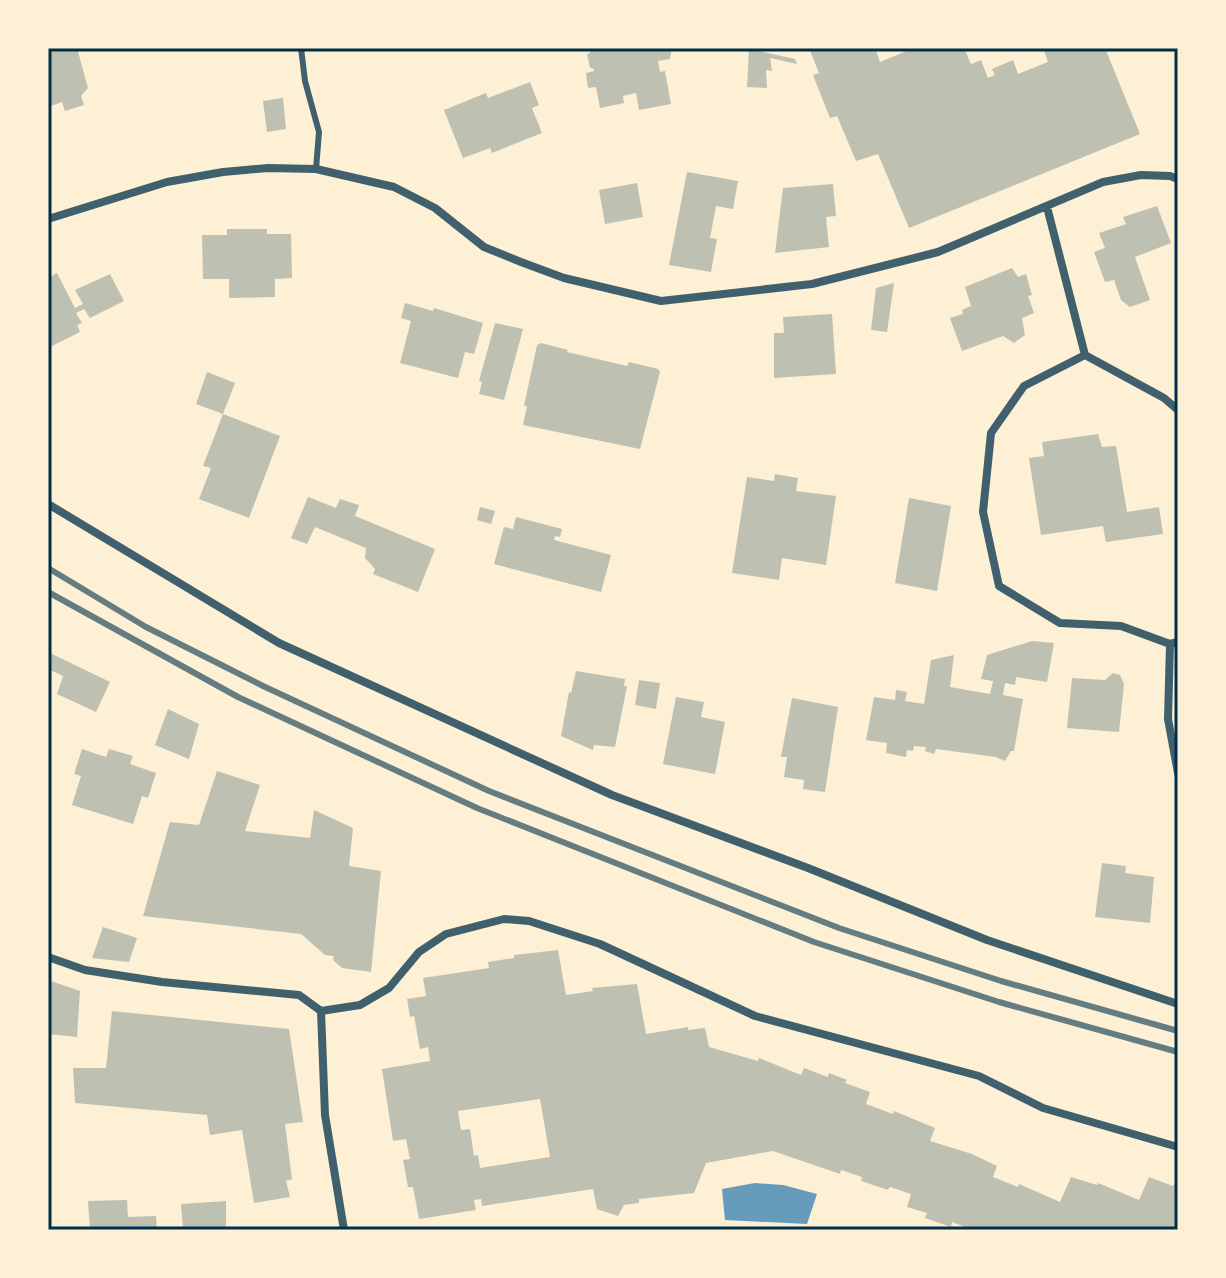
<svg xmlns="http://www.w3.org/2000/svg" width="1226" height="1278" font-family="'Asap Condensed',sans-serif">
<style>
.water{fill:#669bbc}
.building{fill:#bec0b2;fill-rule:evenodd}
.lines{fill:none;stroke-linecap:round;stroke-linejoin:round}
.service{stroke:#3f606c;stroke-width:6}
.minor{stroke:#3f606c;stroke-width:8}
.rail{stroke:#657d81;stroke-width:6}
.neatline{fill:none;stroke:#003049;stroke-width:3}
</style>
<rect width="100%" height="100%" fill="#fdf0d5"/>
<!-- water -->
<path class="water" d="M755 1183 783 1185 817 1194 807 1224 725 1220 722 1189Z"/>
<!-- building -->
<path class="building" d="M48 48H77L88 88 81 96 84 105 65 111 62 102 48 107Z
M590 48H672L670 59 658 61 660 72 665 71 671 104 639 110 636 93 623 96 624 103 600 108 596 87 588 88 586 73 594 71 593 68H590L587 54 590 53Z
M809 48H875L880 62 914 48H964L971 64 981 60 988 78 995 75 992 69 1013 60 1018 74 1048 62 1043 48H1105L1140 134 909 228 878 154 856 161 837 116 830 118 813 75 819 73Z
M749 49 795 59 797 64 770 58 772 71 766 70 767 88 747 87Z
M530 82 539 105 532 108 542 133 492 153 490 148 463 158 444 110 486 93 488 98Z
M283 98 286 129 267 132 263 101Z
M687 172 738 181 733 209 716 206 710 238 717 239 711 272 669 265Z
M637 183 643 217 605 224 599 190Z
M833 184 836 216 826 217 829 247 775 253 783 188Z
M1157 206 1171 243 1135 257 1150 300 1130 307 1121 300 1114 280 1105 282 1094 252 1105 248 1099 233 1126 224 1123 217Z
M227 229H267V234H291L292 278 275 279V297L229 298V279H203L202 235H227Z
M1012 268 1018 277 1026 274 1032 295 1028 296 1034 313 1022 318 1025 335 1014 343 1003 336 962 351 950 318 963 314 962 310 971 306 965 287Z
M57 273 75 308 83 304 75 290 110 274 124 301 90 318 84 309 76 313 82 323 77 325 80 332 48 348V278Z
M894 283 887 332 871 330 876 288Z
M405 303 433 311 434 308 483 323 474 354 465 352 458 378 400 363 411 321 401 318Z
M832 314 836 374 774 378V333H784L783 317Z
M495 323 523 329 504 400 479 394 482 382 479 381Z
M541 343 568 350 567 352 627 366 629 362 658 369 660 372 640 449 523 425 527 406H524L537 345Z
M207 372 235 383 223 414 196 404Z
M223 414 280 436 249 518 199 499 211 468 203 466Z
M1098 434 1102 447 1116 446 1127 512 1159 507 1163 534 1106 542 1103 526 1041 535 1029 458 1044 456 1042 442Z
M775 474 798 478 796 491 836 496 826 565 782 558 779 580 732 573 747 477 774 481Z
M308 497 336 508 340 499 359 505 355 516 435 549 418 592 373 574 375 569 365 558 366 548 315 527 307 544 291 538Z
M909 498 951 506 937 591 895 583Z
M480 507 495 511 491 524 477 520Z
M516 517 562 529 560 537 555 536 554 540 611 555 601 592 494 564 504 527 513 529Z
M1032 641 1054 643 1047 682 1016 677 1015 685 1005 683 1003 695 1023 699 1014 751H1011L1005 761 996 757 936 749 934 754 925 751 926 747 914 746 913 751 907 750 906 757 886 753 887 743 866 740 874 697 895 700 896 690 907 692 905 701 924 704 931 660 954 655 950 687 990 694 993 681 981 679 987 655Z
M48 652 110 682 96 712 57 694 63 676 48 669Z
M576 671 625 679 624 686H627L615 747 594 745 593 750 561 736 569 692 571 693Z
M1113 673 1120 675 1124 684 1119 732 1067 728 1072 678 1105 680Z
M639 680 660 683 656 709 635 705Z
M676 697 704 702 701 717 725 722 715 774 663 764Z
M792 698 838 707 825 792 803 789 804 780 784 777 787 757H781Z
M168 709 199 724 189 759 155 745Z
M82 749 106 757 109 749 133 756 130 764 156 773 148 798 142 796 133 824 72 805 81 776 74 774Z
M217 771 260 785 245 831 310 838 314 810 353 828 349 866 381 871 371 972 342 968 333 960 334 956 325 955 301 934 143 916 170 822 199 825Z
M1102 863 1126 866 1125 873 1154 877 1150 923 1095 917Z
M103 927 137 938 129 962 92 958Z
M558 950 566 995 593 991 592 988 637 984 646 1034 688 1027V1030L705 1028 709 1047 758 1061 759 1058 801 1075 804 1068 828 1077 829 1073 847 1080 845 1083 870 1092 866 1104 893 1114 894 1111 935 1128 930 1141 972 1154 997 1166 993 1177 1018 1187 1019 1184 1060 1202 1071 1177 1097 1185 1098 1183 1139 1200 1149 1177 1173 1186 1175 1183 1178 1184V1230H973L952 1222 951 1227 925 1218 927 1213 907 1207 911 1194 890 1187 888 1190 861 1181 862 1177 841 1170 840 1174 773 1151 706 1163 694 1193 639 1199V1203L624 1205 618 1216 597 1209 593 1189 482 1206 481 1199 474 1200 476 1210 419 1219 413 1187H408L403 1160 410 1159 406 1139 393 1141 382 1069 430 1061 428 1047 420 1049 414 1016 410 1017 407 999 426 996 423 978 489 968 488 962 514 958V955ZM540 1099 550 1157 480 1168 478 1155 474 1156 470 1129 461 1130 458 1111Z
M48 980 80 991 77 1037 48 1034Z
M112 1011 289 1029 303 1122 285 1124 292 1179 286 1181 290 1197 254 1203 242 1130 210 1135 207 1115 75 1103 73 1068H106Z
M127 1200 128 1217 156 1216 157 1230H90L88 1201Z
M226 1201V1230H183L181 1204Z"/>
<g class="lines">
<!-- service -->
<path class="service" d="M301 48 305 81 319 132 316 169"/>
<!-- minor -->
<path class="minor" d="M1047 207 1085 355 1164 398 1178 410
M48 219 167 182 223 172 268 168 316 169 394 187 435 208 484 247 521 262 564 278 661 301 812 284 938 252 1103 182 1141 175 1170 176 1178 179
M1085 355 1024 386 991 433 983 512 999 586 1060 623 1121 626 1170 644
M48 504 279 643 612 795 808 868 987 940 1178 1004
M1178 642 1170 644 1168 719 1178 773
M48 957 85 970 162 982 299 995 321 1011 360 1005 389 988 419 952 446 934 504 919 529 921 600 944 755 1016 979 1076 1043 1108 1178 1147
M321 1011 325 1115 344 1230"/>
<!-- rail -->
<path class="rail" d="M48 568 146 627 263 686 489 791 839 928 1001 981 1178 1031
M48 592 238 697 477 808 814 942 999 1002 1178 1052"/>
</g>
<!-- border -->
<rect width="1226" height="1278" fill="none" stroke="#fdf0d5" stroke-width="100"/>
<rect x="50" y="50" width="1126" height="1178" class="neatline"/>
</svg>
